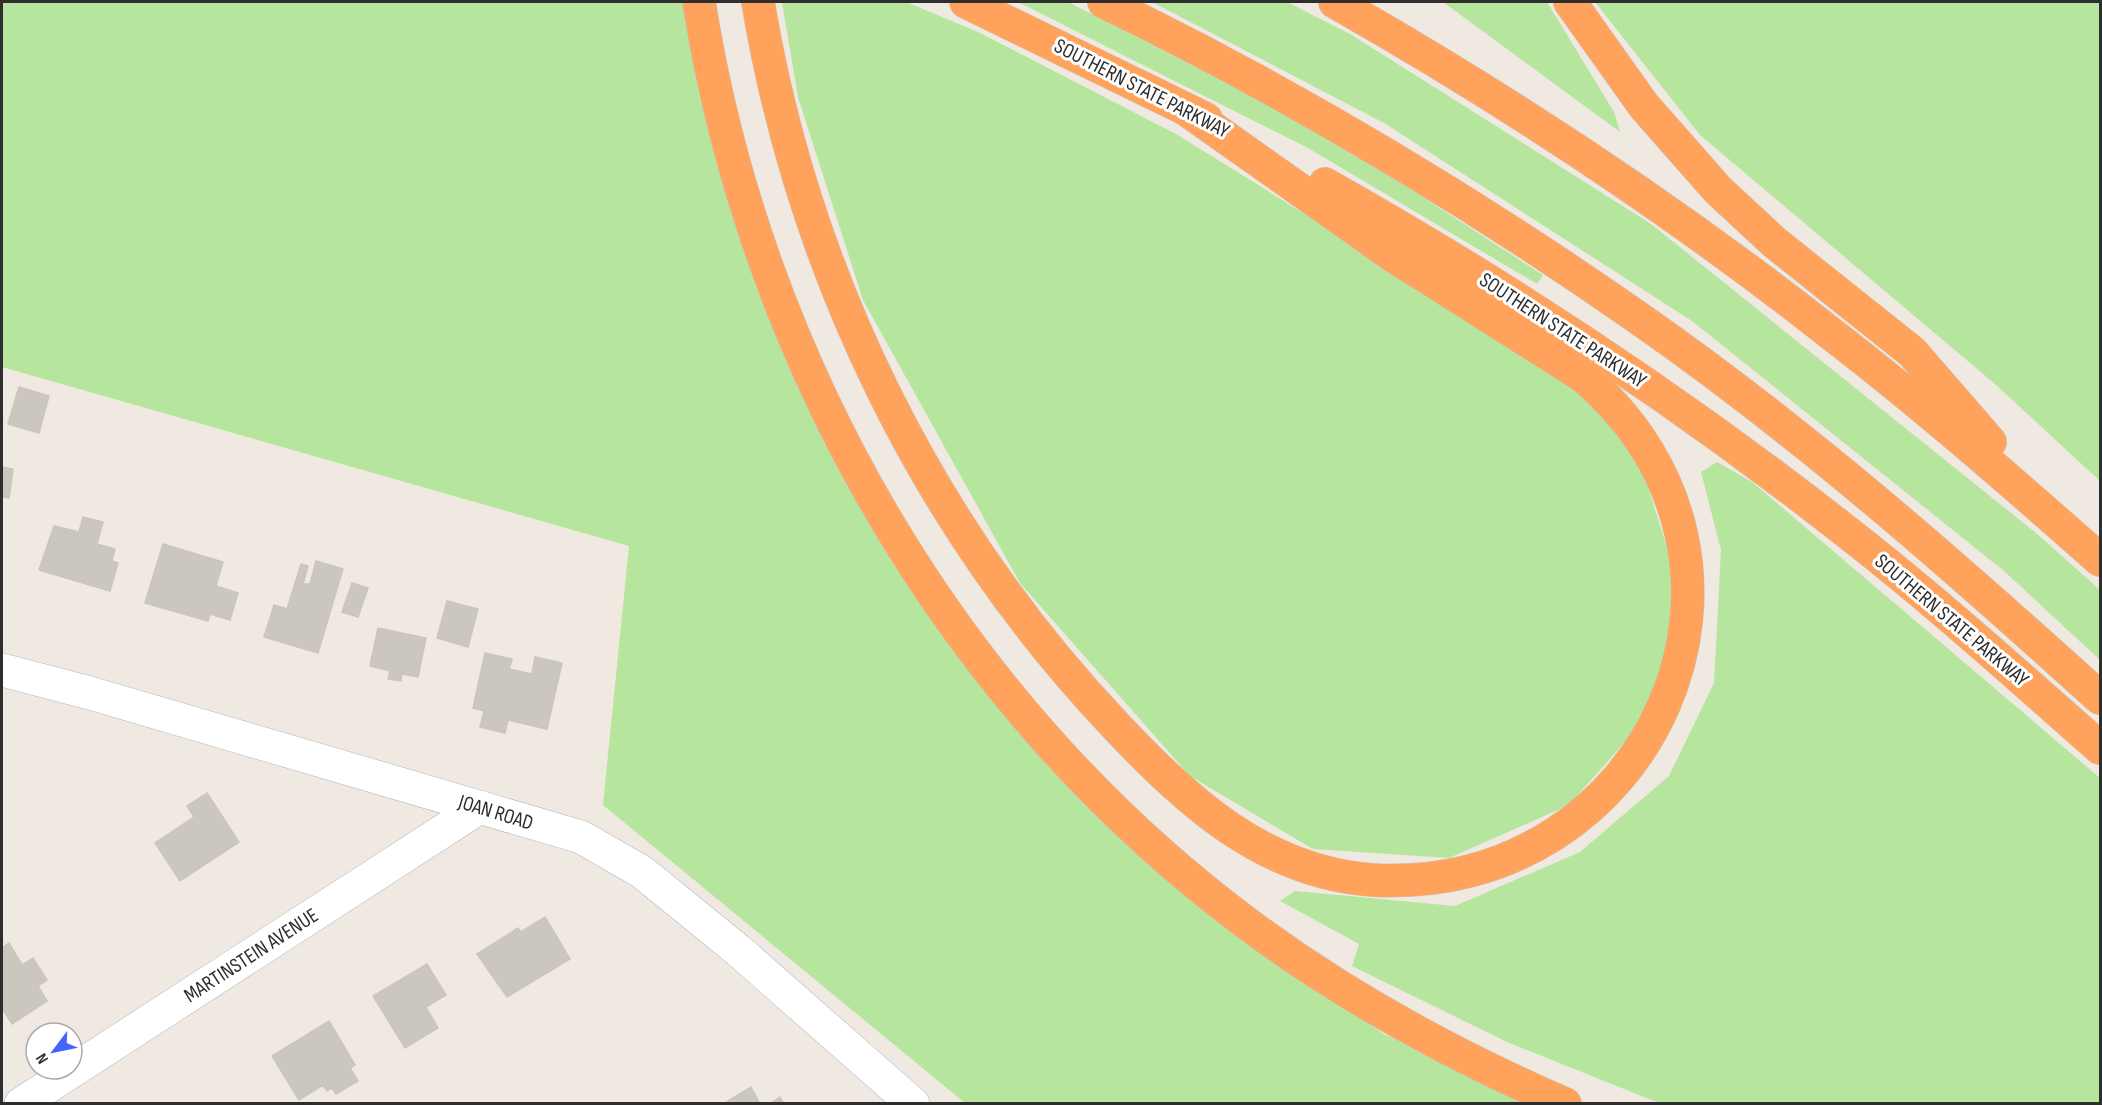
<svg xmlns="http://www.w3.org/2000/svg" width="2102" height="1105" font-family="'Sofia Sans Condensed',sans-serif">
<style>
.green{fill:#b6e59e}
.building{fill:#cbc7bf;stroke:#cbc5ba;stroke-width:1.5}
.lines{fill:none;stroke-linecap:round;stroke-linejoin:round}
.minor-casing{stroke:#b4b7c1;stroke-width:34}
.highway-casing{stroke:#c9c9c9;stroke-width:34}
.minor{stroke:#fff;stroke-width:33}
.highway{stroke:#ffa35c;stroke-width:33}
.labels{text-anchor:middle;stroke-width:6;stroke-linejoin:round;paint-order:stroke}
.street-label{font-size:21px;fill:#2e2e2e;stroke:#fff}
</style>
<rect width="100%" height="100%" fill="#efe9e1"/>
<!-- green -->
<path class="green" d="M2 2H686L784 350 891 561 1049 760 1213 915 1384 1034 1530 1103H965L603 805 629 546 2 367Z
M782 2H906L978 32 1176 134 1585 388 1636 449 1678 582 1653 710 1569 805 1449 858 1313 849 1190 776 1020 583 863 300 798 97Z
M1018 2H1068L1319 130 1543 275 1537 284 1308 148Z
M1152 2H1287L1350 34 1651 224 2036 533 2100 590V660L2004 571 1692 321 1384 123Z
M1443 2H1547L1614 112 1620 132Z
M1595 2H2100V481L1995 384 1700 135Z
M1717 462 1752 482 2100 778V1103H1659L1507 1042 1352 966 1359 944 1280 901 1295 891 1455 906 1580 852 1669 776 1714 683 1721 550 1701 472Z"/>
<!-- building -->
<path class="building" d="M19 387 49 396 39 433 8 424Z
M2 467 13 469 9 498 2 497Z
M83 517 103 522 97 544 115 549 112 561 118 563 110 591 39 570 54 526 79 532Z
M163 544 223 562 216 586 238 593 230 620 210 614 208 621 145 603Z
M316 561 343 569 318 653 264 637 274 605 287 609 301 564 308 566 303 584H310Z
M352 583 368 588 358 617 342 612Z
M447 601 478 609 468 647 437 638Z
M378 628 426 638 418 677 402 674 401 681 388 679 390 671 370 666Z
M485 653 512 659 509 669 532 674 535 657 562 663 547 729 508 720 505 733 480 727 484 711 473 708Z
M207 793 239 842 180 881 155 843 194 817 187 806Z
M545 917 570 959 507 997 477 954 518 928 521 932Z
M9 943 22 965 33 958 47 980 38 986 47 1001 12 1024 2 1008V948Z
M427 964 446 995 426 1007 438 1028 405 1048 373 996Z
M329 1021 355 1065 350 1068 358 1081 336 1094 332 1088 327 1091 323 1085 299 1100 272 1056Z
M751 1087 760 1104H725V1103Z
M780 1097 784 1104H770Z"/>
<g class="lines">
<defs>
<path id="minor" d="M2 670 90 693 581 837 642 872 739 951 913 1104
M21 1104 480 807"/>
<path id="highway" d="M699 2C756 363 951 702 1245 922 1344 996 1452 1055 1565 1104
M758 2C803 272 927 527 1116 726 1186 801 1265 873 1373 880 1651 896 1802 563 1583 376L1392 255 1187 110
M966 2 1206 119
M1104 2C1289 92 1468 199 1637 317 1801 431 1952 564 2100 698
M1335 2C1509 101 1677 212 1834 336 1926 407 2013 483 2100 560
M1570 2 1644 106 1718 190 1774 242 1912 352 1990 442
M1325 184C1506 286 1680 401 1843 529 1932 598 2016 674 2100 748"/>
</defs>
<!-- minor casing -->
<use href="#minor" class="minor-casing"/>
<!-- highway casing -->
<use href="#highway" class="highway-casing"/>
<!-- minor -->
<use href="#minor" class="minor"/>
<!-- highway -->
<use href="#highway" class="highway"/>
</g>
<g class="labels">
<!-- street labels -->
<g class="street-label">
<text transform="translate(1142 88) rotate(27)" y="7">SOUTHERN STATE PARKWAY</text>
<text transform="translate(1563 330) rotate(33)" y="7">SOUTHERN STATE PARKWAY</text>
<text transform="translate(1952 620) rotate(40)" y="7">SOUTHERN STATE PARKWAY</text>
<text transform="translate(496 812) rotate(17)" y="7">JOAN ROAD</text>
<text transform="translate(251 955) rotate(-33)" y="7">MARTINSTEIN AVENUE</text>
</g>
</g>
<!-- border -->
<rect width="2102" height="1105" fill="none" stroke="#2e2e2e" stroke-width="6"/>
<!-- north arrow -->
<g transform="translate(54 1051) rotate(238)"><circle r="28" fill="#ffffff" stroke="#ababab" stroke-width="1.5"/>
<path d="M0-4.5L10 22L0 15L-10 22Z" fill="#4264fb"/>
<text y="-9" font-size="16" font-weight="bold" text-anchor="middle" fill="#2e2e2e">N</text>
</g>
</svg>
